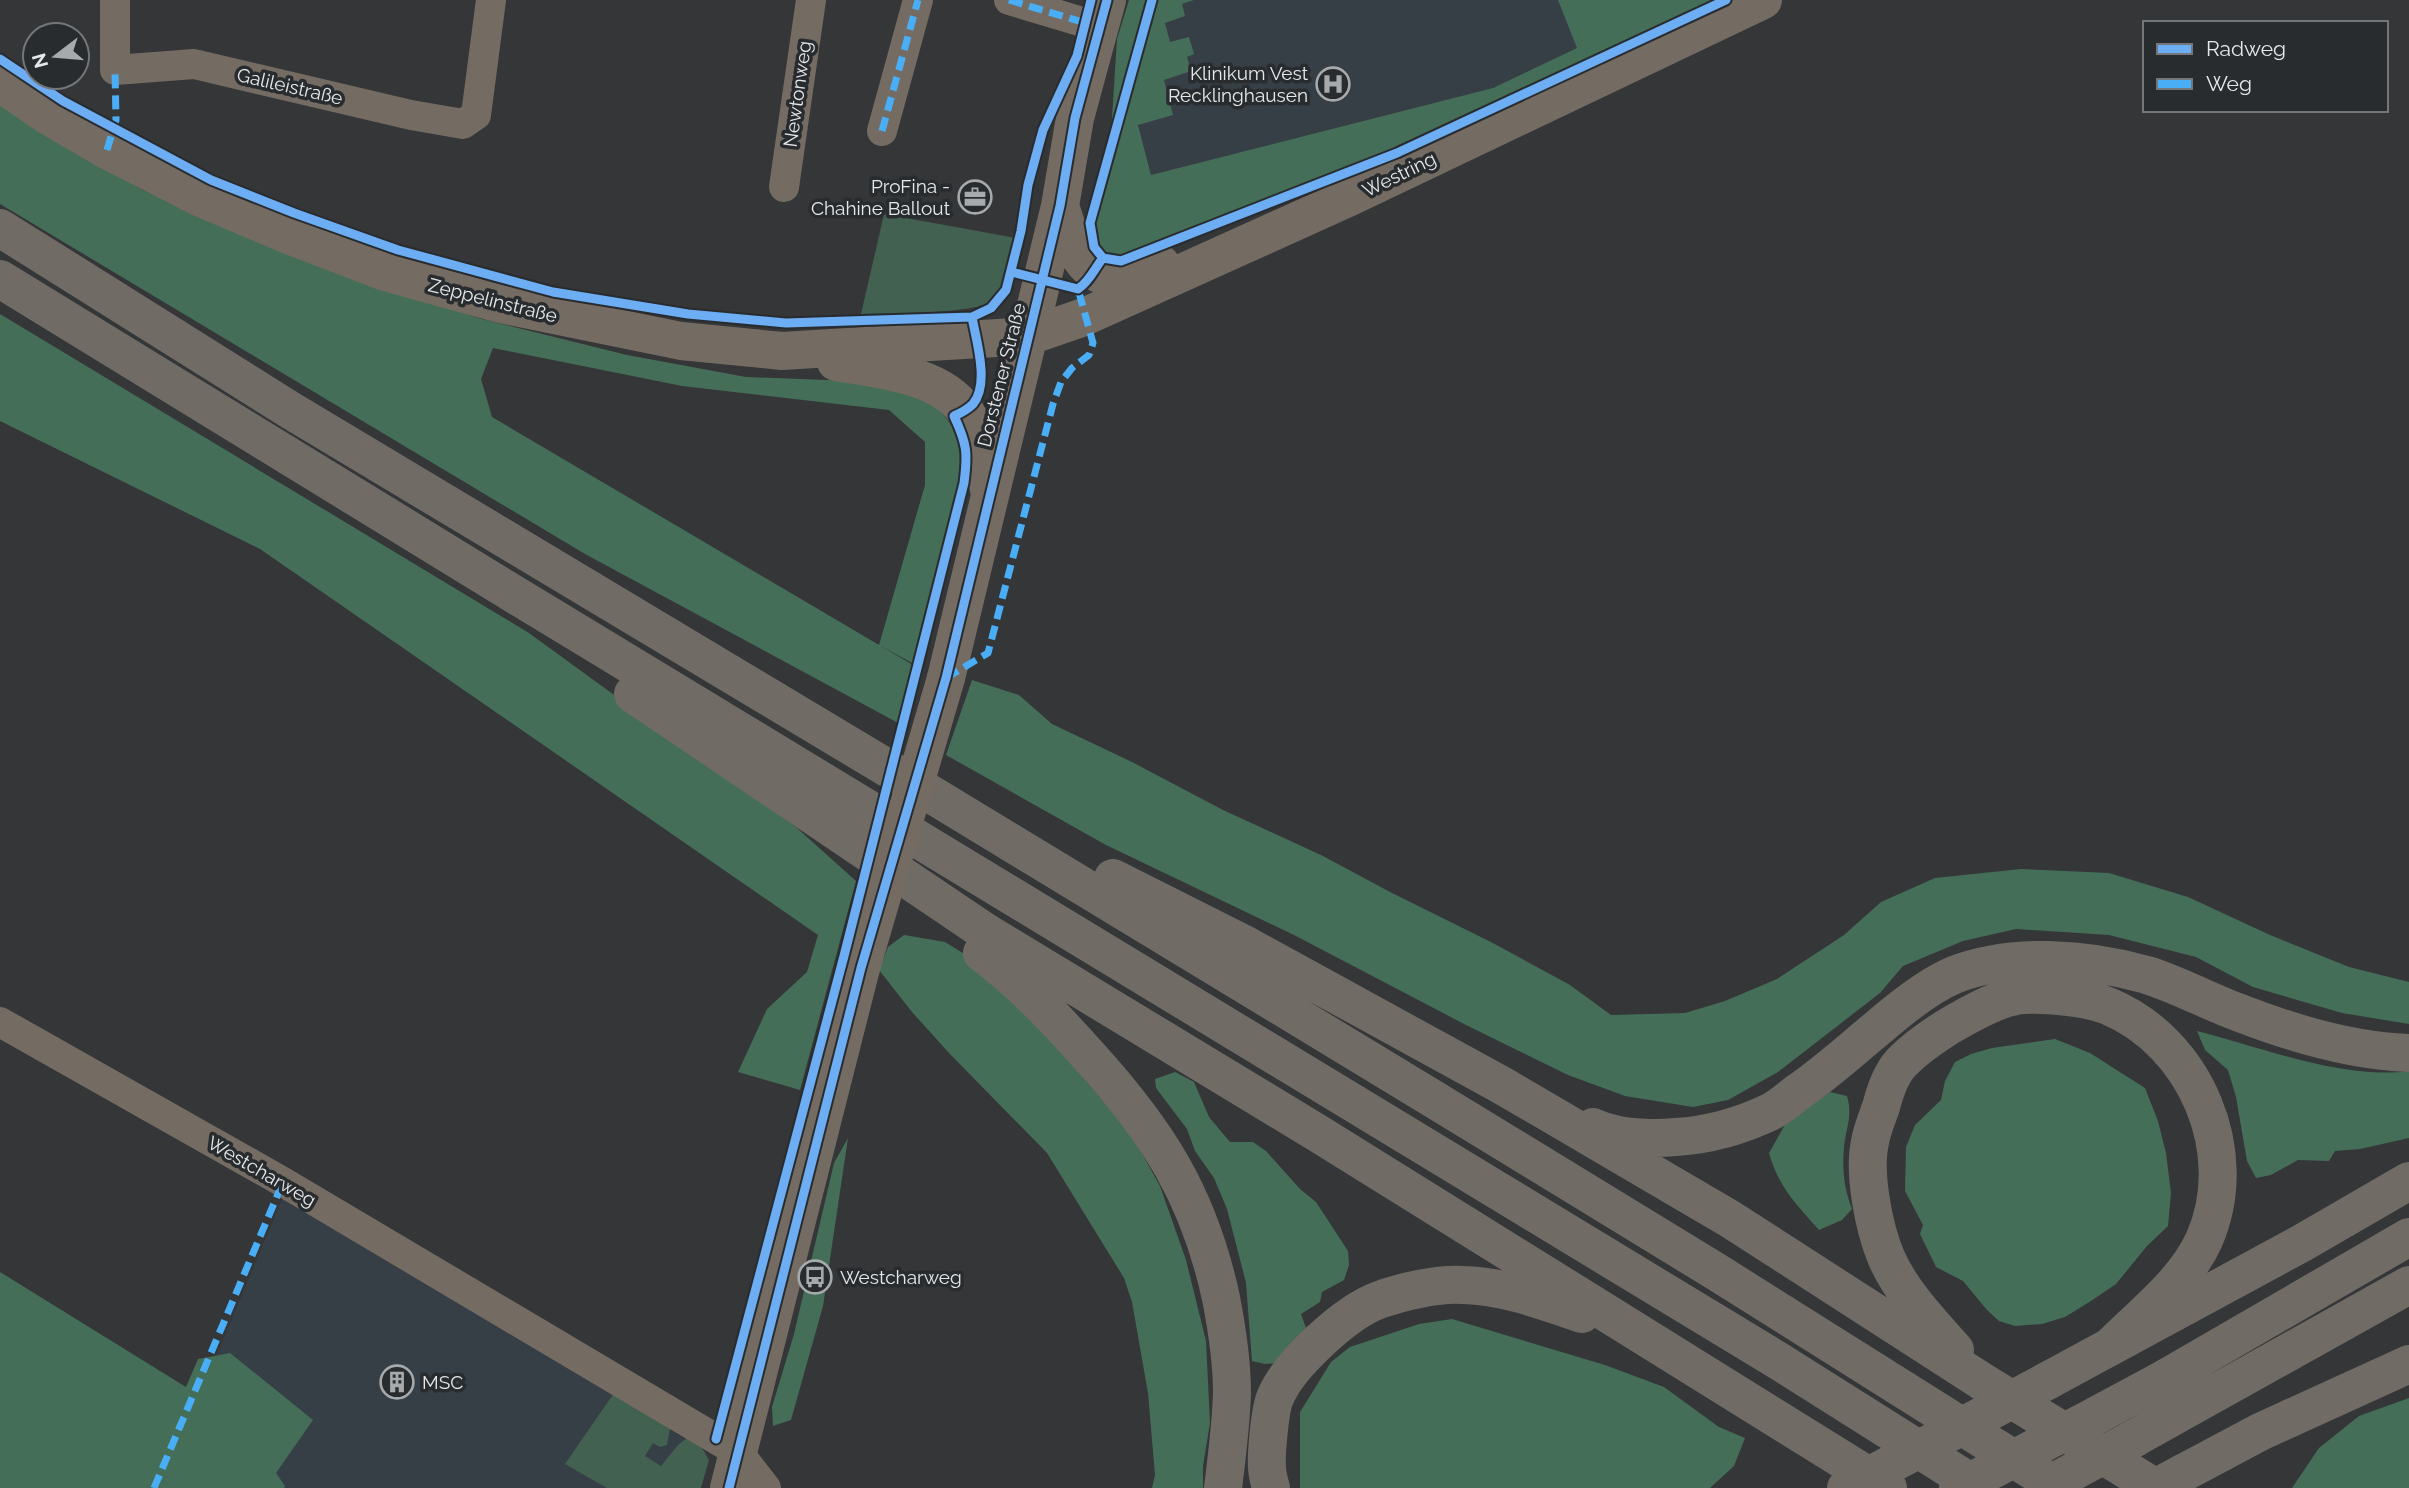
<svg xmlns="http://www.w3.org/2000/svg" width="2409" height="1488" font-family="Raleway,sans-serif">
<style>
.built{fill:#373f46}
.green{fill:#426150}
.forest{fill:#456e58}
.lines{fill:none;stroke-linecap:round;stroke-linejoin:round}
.minor{stroke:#746c62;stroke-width:30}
.major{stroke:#746c63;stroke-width:38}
.highway{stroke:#706b65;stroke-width:38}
.major-bridge{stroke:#746c63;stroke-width:38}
.highway-bridge{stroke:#706b65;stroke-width:38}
.quiet{stroke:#49aef6;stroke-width:7;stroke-dasharray:14 7;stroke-linecap:butt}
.cycleway-casing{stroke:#292c2f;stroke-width:13}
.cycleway{stroke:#6dadf4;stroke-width:9}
.labels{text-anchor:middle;stroke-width:7;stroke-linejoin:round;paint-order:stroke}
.poi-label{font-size:19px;fill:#e5e8ea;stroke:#292c2f;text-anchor:end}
.street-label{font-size:19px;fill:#e5e8ea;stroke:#292c2f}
</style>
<rect width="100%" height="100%" fill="#343638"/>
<!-- built -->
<path class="built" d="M1194 0H1677L1493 88 1151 175 1138 124 1172 115 1163 80 1187 56 1194 55 1170 43 1165 23 1182 4Z
M285 1192 706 1452 696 1488H161Z"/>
<!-- green -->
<path class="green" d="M884 214 1016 238C1011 257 1010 284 995 299 978 315 888 313 861 314Z
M614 1393 670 1428 667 1445 660 1447 653 1443 645 1456 661 1466 678 1445 688 1437 702 1448 709 1460 701 1488H607L565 1464Z"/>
<!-- forest -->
<path class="forest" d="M1129 0H1194L1182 4 1185 16 1165 23 1170 42 1189 37 1194 54 1187 57 1191 71 1164 80 1173 115 1138 125 1151 175 1493 88 1577 48 1558 0H1720L1617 50 1211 228 1120 255 1106 253 1097 241 1093 229 1108 181 1117 39Z
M0 105 143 190 283 251 478 318 627 355 746 377 853 381 907 387 936 405 955 430 965 476 914 664 879 645 925 485V442L889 410 682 386 493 348 481 379 492 417 913 665 900 724 585 554 0 204Z
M0 314 529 633 797 828 856 881 800 1090 738 1072 767 1009 807 972 818 935 260 549 0 421Z
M972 680 1019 695 1052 724 1132 762 1223 810 1323 856 1392 893 1491 942 1570 985 1611 1015 1685 1013 1725 1001 1777 979 1844 935 1881 902 1935 878 2021 869 2109 873 2188 897 2270 935 2349 967 2409 982V1024L2342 1013 2253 987 2196 957 2109 935 2016 929 1963 941 1903 966 1880 993 1778 1072 1728 1100 1693 1107 1625 1096 1568 1075 1466 1025 1294 935 1106 845 946 755Z
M904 935 945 942 966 955 1020 1004 1120 1121 1140 1150 1160 1186 1186 1260 1206 1341 1210 1423 1203 1466V1488H1152L1155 1475 1148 1393 1132 1302 1124 1278 1047 1153 949 1053 912 1012 879 970 888 947Z
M2197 1031C2260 1047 2344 1080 2409 1071V1138L2360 1149 2335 1151 2329 1161 2298 1160 2271 1175 2256 1178 2247 1161 2236 1097 2228 1070 2205 1050Z
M2055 1039 2090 1053 2145 1088 2158 1121 2166 1153 2171 1193 2168 1226 2147 1246 2116 1284 2091 1301 2065 1317 2042 1324 2015 1326 1999 1321 1987 1310 1963 1281 1936 1267 1920 1234 1923 1225 1905 1191 1906 1147 1915 1125 1941 1100 1945 1081 1955 1062 1971 1054 1992 1048Z
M1175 1072 1194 1082 1209 1117 1230 1142H1253L1266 1151 1300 1189 1316 1202 1348 1251 1349 1265 1344 1280 1322 1292 1320 1302 1301 1314 1306 1328 1282 1363 1265 1364 1252 1361 1246 1283 1227 1209 1214 1178 1195 1151 1187 1129 1156 1088 1155 1079Z
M1830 1092 1847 1096C1853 1115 1846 1128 1844 1147 1842 1169 1844 1188 1852 1209L1842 1220 1819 1230C1796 1204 1779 1188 1769 1153L1786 1123Z
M848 1138 823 1306 791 1420 773 1426 772 1407 794 1334 834 1163Z
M0 1272 186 1387 198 1359 230 1353 313 1420 276 1473 285 1486 284 1488H0Z
M1452 1319 1605 1365 1664 1387 1719 1427 1745 1438 1734 1466 1710 1488H1300V1412L1331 1362 1350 1347 1419 1324Z
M2409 1398V1488H2292L2319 1448 2359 1416Z"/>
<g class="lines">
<!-- minor -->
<path class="minor" d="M115 0V70L194 64 411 115 463 124 476 115 491 0
M1009 0 1099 27
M882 131 918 0
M784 187 811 0
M0 1022 283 1182 738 1452 766 1488"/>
<!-- major -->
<path class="major" d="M0 83 47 115 107 150 201 198 286 234 385 272 500 304 681 341 782 351 1029 336 1084 317 1350 197 1763 0
M1060 206C1070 234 1076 274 1112 277 1124 278 1148 268 1161 264
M836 362C876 369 941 374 965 411 979 433 983 464 989 489
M946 678 1060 206 1075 118 1107 0
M729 1488 861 968"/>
<!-- highway -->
<path class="highway" d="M0 228 290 410 939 799 1435 1100 1715 1271 2060 1488
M0 279 517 596 1777 1360 1980 1488
M633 694 984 931 1319 1134 1888 1488
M1113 878 1244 944 1503 1086 1730 1219 1983 1382 2156 1488
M982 953C1022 983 1055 1018 1088 1055 1158 1132 1199 1196 1221 1298 1227 1329 1232 1361 1232 1393 1231 1425 1227 1456 1223 1488
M1593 1127C1617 1138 1650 1139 1676 1137 1708 1135 1743 1125 1772 1111 1781 1106 1790 1098 1798 1092 1827 1072 1853 1048 1880 1026 1902 1007 1928 986 1954 975 2013 952 2087 958 2147 975 2179 985 2209 1002 2240 1013 2294 1034 2351 1051 2409 1053
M1955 1350C1930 1322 1901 1292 1886 1257 1874 1228 1863 1173 1870 1142 1872 1130 1877 1118 1881 1107 1885 1091 1892 1071 1904 1060 1916 1048 1932 1037 1946 1028 1966 1016 2000 996 2024 995 2047 994 2086 997 2108 1006 2195 1042 2243 1152 2204 1240 2185 1282 2143 1314 2110 1347
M2047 1381 2302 1243 2409 1181
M2097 1415 2164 1379 2409 1237
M2135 1438 2409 1285
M2183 1473 2260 1432 2409 1364
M1271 1488C1269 1481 1267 1474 1267 1467 1266 1454 1270 1409 1275 1398 1288 1365 1346 1312 1379 1300 1401 1292 1439 1283 1463 1285 1504 1286 1544 1301 1582 1314"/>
<!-- major-bridge -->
<path class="major-bridge" d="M861 968 946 678"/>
<!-- highway-bridge -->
<path class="highway-bridge" d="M1846 1488 2047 1381
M1958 1488 2097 1415
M2043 1488 2135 1438
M2155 1488 2183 1473"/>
<!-- quiet -->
<path class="quiet" d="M1009 0 1089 24
M882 131 918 0
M107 150 116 120 115 70
M946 678 988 653 1053 404 1061 382 1072 368 1089 355 1093 343 1078 289
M154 1488 283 1182"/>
<defs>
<path id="cycleway" d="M0 59 63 101 211 180 294 213 398 250 553 292 688 314 786 323 972 317 991 308 1006 290 1021 231 1028 185 1043 130 1077 56 1091 0
M1103 258 1094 247 1090 223 1152 0
M1012 272 1078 289C1090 281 1094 269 1103 258L1121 261 1397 153 1726 0
M716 1439 844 956 964 483C968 453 967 444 954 416 961 413 968 409 973 404 990 384 976 340 972 317
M729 1488 861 968 946 678 1060 206 1075 118 1107 0"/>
</defs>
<!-- cycleway casing -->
<use href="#cycleway" class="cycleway-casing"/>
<!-- cycleway -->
<use href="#cycleway" class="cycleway"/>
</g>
<!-- icons -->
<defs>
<symbol id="hospital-ring" viewBox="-11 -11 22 22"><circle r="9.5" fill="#292c2f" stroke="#a7aaac" stroke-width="1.5"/><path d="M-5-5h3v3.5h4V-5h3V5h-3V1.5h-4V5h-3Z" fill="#a7aaac"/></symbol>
<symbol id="office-ring" viewBox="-11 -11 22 22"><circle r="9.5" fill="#292c2f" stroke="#a7aaac" stroke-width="1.5"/><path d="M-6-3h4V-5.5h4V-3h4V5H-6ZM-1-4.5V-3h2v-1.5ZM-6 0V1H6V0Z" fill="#a7aaac"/></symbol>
<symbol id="bus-ring" viewBox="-11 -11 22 22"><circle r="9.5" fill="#292c2f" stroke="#a7aaac" stroke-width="1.5"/><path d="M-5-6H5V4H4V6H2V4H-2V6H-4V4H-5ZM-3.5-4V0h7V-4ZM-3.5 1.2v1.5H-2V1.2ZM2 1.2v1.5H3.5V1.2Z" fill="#a7aaac"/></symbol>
<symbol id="building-ring" viewBox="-11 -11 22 22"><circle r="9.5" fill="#292c2f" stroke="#a7aaac" stroke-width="1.5"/><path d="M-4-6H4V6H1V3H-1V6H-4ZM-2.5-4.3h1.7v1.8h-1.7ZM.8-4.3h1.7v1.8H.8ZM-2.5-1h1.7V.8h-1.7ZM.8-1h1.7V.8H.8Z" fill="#a7aaac"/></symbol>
</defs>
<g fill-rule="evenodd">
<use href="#hospital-ring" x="1314" y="65" width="38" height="38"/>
<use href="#office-ring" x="956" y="178" width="38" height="38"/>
<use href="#bus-ring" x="796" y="1258" width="38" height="38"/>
<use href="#building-ring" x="378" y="1363" width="38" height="38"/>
</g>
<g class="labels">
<!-- poi labels -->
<g class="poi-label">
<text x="1308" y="80">Klinikum Vest<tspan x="1308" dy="22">Recklinghausen</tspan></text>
<text x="950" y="193">ProFina -<tspan x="950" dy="22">Chahine Ballout</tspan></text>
<text x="840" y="1284" text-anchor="start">Westcharweg</text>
<text x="422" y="1389" text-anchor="start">MSC</text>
</g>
<!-- street labels -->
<g class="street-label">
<text transform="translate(290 86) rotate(13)" y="7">Galileistraße</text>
<text transform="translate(797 94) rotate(-82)" y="7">Newtonweg</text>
<text transform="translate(1399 174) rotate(-26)" y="7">Westring</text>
<text transform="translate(493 300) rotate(14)" y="7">Zeppelinstraße</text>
<text transform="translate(1001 375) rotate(-76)" y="7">Dorstener Straße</text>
<text transform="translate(262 1171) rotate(30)" y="7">Westcharweg</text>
</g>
</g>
<!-- legend -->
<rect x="2143" y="21" width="245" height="91" fill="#292c2f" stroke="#74777a" stroke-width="2"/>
<rect x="2157" y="44" width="35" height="10" fill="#6dadf4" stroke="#74777a" stroke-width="2"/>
<text x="2206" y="56" font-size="21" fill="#e5e8ea">Radweg</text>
<rect x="2157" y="79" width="35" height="10" fill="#49aef6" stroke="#74777a" stroke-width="2"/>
<text x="2206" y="91" font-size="21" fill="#e5e8ea">Weg</text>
<!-- north arrow -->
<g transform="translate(56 56) rotate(254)"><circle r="33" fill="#292c2f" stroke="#74777a" stroke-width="2"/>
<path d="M0-5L12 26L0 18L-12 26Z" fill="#a7aaac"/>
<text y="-10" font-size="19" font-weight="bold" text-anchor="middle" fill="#e5e8ea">N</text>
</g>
</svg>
